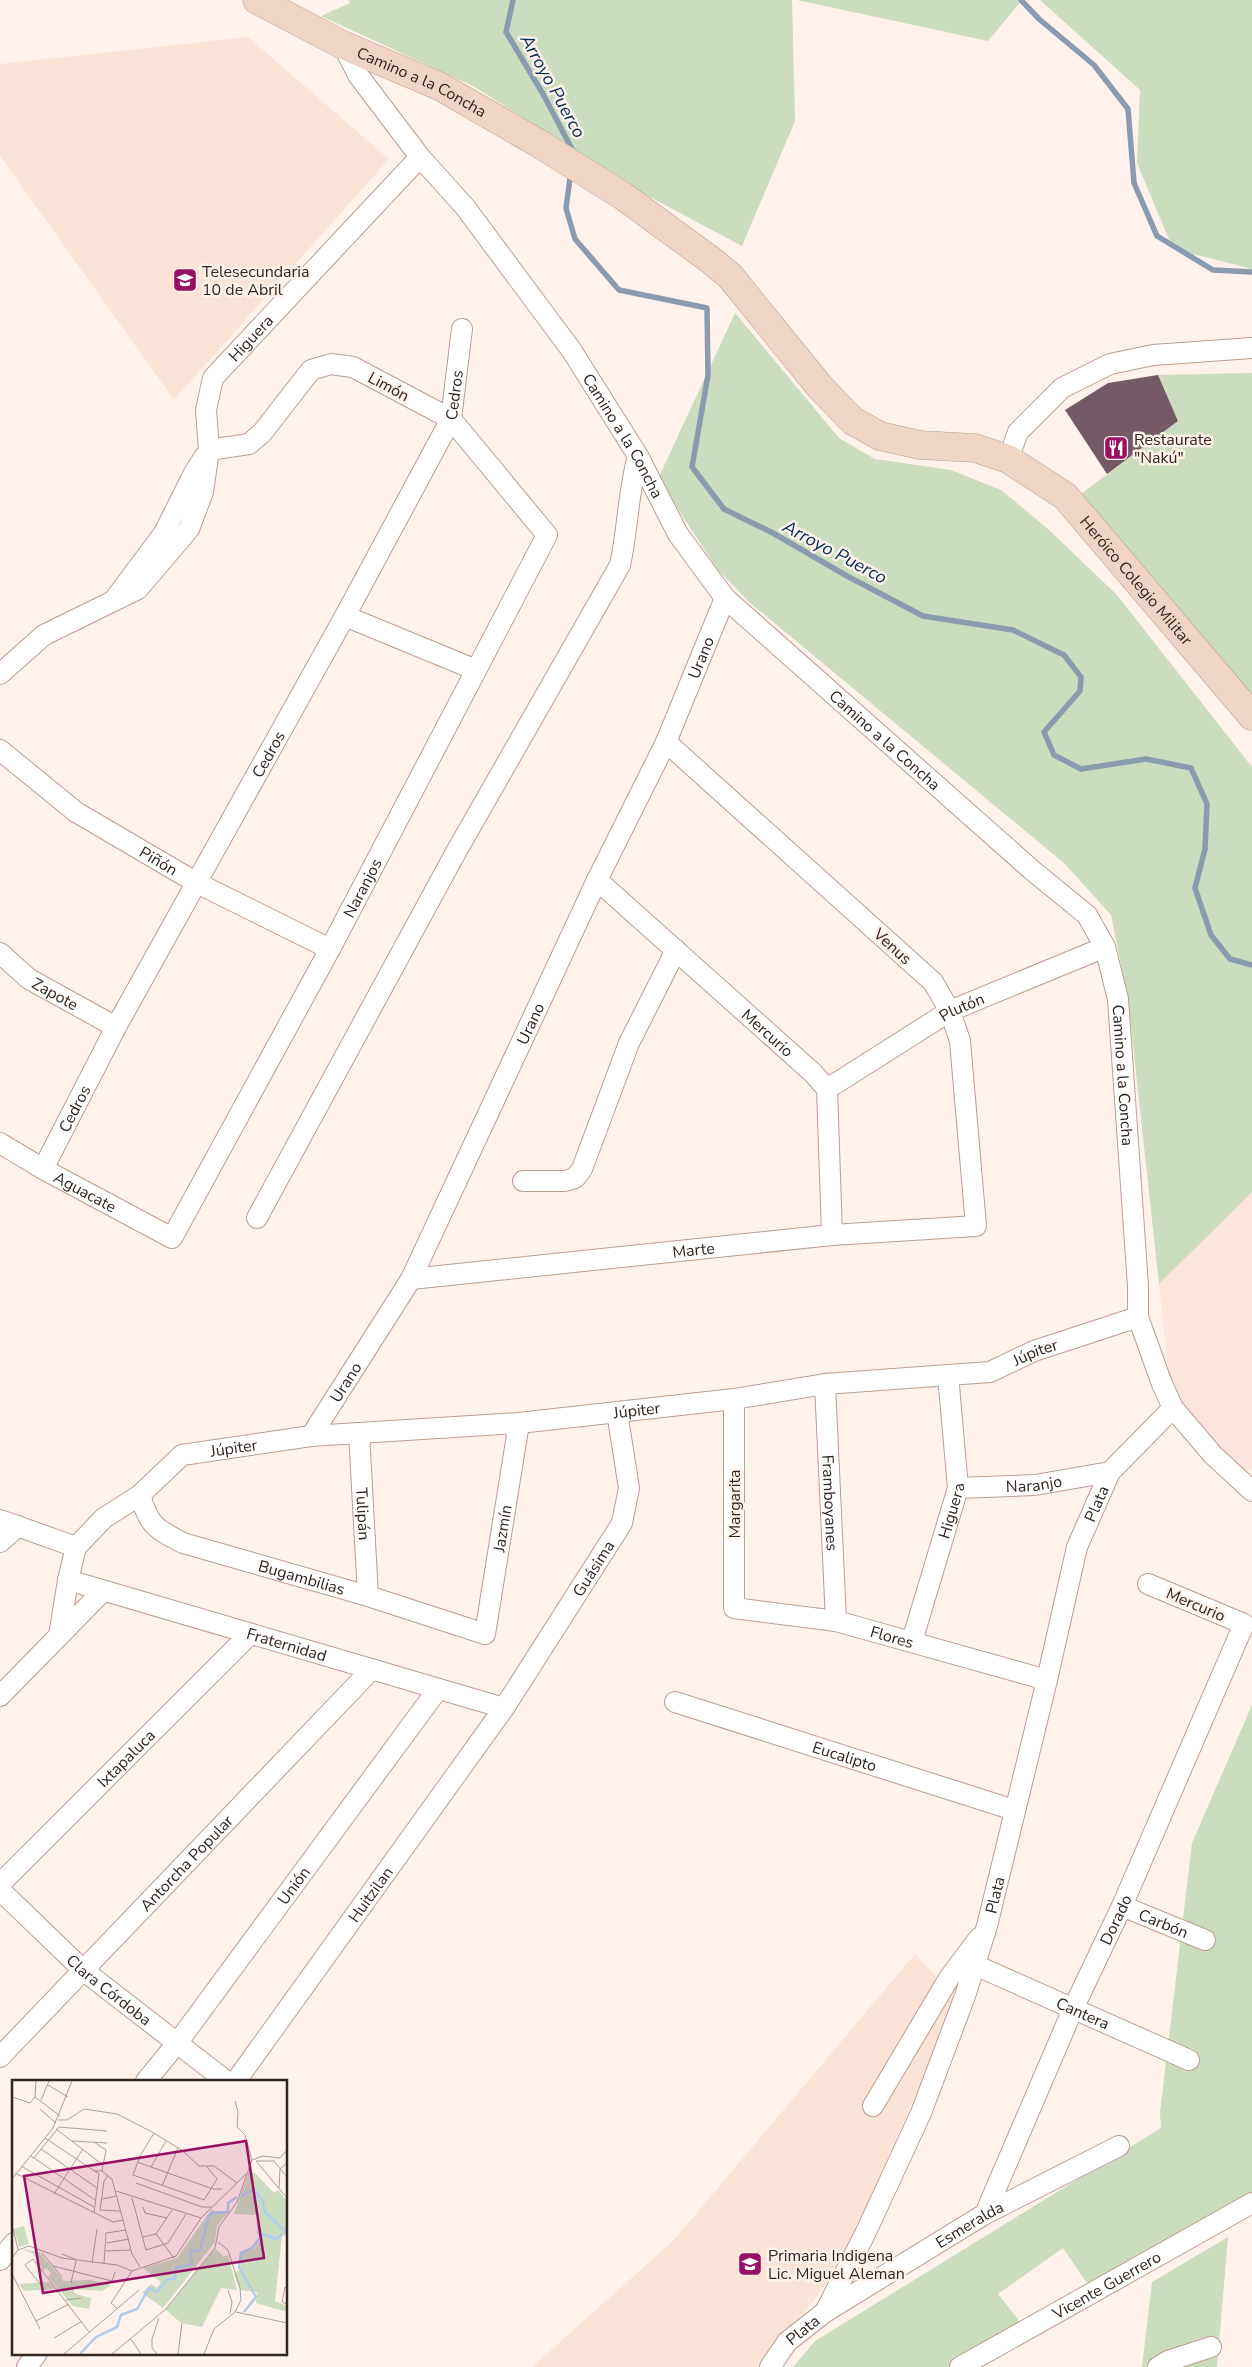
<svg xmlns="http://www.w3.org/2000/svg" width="1252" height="2367" font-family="'Nunito Sans',sans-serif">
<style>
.industrial{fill:#fde4dc}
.built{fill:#fce3d8}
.green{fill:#cbdcbf}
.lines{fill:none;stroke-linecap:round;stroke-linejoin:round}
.stream{stroke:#8a9bb0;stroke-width:5.5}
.building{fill:#755967}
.street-casing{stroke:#bd9d8f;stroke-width:22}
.secondary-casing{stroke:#bd9d8f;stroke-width:29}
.street{stroke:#fff;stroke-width:20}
.secondary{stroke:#f0d5c7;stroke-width:28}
.labels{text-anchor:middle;stroke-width:5;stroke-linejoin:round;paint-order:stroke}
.street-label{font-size:16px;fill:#322520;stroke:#fff1eb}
.poi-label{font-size:16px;fill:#322520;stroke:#fff1eb;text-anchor:start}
.water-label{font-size:18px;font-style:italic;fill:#002f55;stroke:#fff1eb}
.inset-river{fill:none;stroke:#afceed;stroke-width:2.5}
.inset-road{fill:none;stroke:#ad9f9a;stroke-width:1}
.view{fill:#981064;fill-opacity:0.15;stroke:#981064;stroke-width:2.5}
.inset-edge{fill:none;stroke:#322520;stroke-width:2.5}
</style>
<rect width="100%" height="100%" fill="#fff1eb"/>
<!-- industrial -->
<path class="industrial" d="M1252 1192V1468L1239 1479 1186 1422 1170 1383 1159 1284Z"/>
<!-- built -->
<path class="built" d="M248 37 389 159 174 400 0 156V64Z
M915 1954 958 1999 841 2264 762 2367H532L674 2240Z"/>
<!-- green -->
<path class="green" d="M348 0H792L795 121 742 246 635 189 473 86 321 16 350 3Z
M797 0H1022L988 41Z
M1040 0H1252V269L1173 249 1137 163 1140 90Z
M735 313 839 438 875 459 951 470 1001 490 1048 529 1117 595 1252 767V1192L1159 1284 1128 999 1111 915 1065 864 749 602 718 570 658 479Z
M1252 373V709L1069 503 1178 421 1158 375Z
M1252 1705V2192L1091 2289 1063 2248 998 2294 1025 2328 953 2367H793L815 2341 1161 2128 1160 2113 1192 1843Z
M1228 2237 1217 2367H1142L1152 2282Z"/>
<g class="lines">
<!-- stream -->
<path class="stream" d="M513 0 506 32 543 94 573 151V155
M1021 0 1039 19 1094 65 1128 109 1134 183 1157 236 1213 270 1252 272
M571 171 566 208 575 239 619 290 707 308 708 375 692 467 724 509 773 533 847 576 923 616 1013 630 1064 655 1081 677 1080 691 1044 732 1054 755 1081 769 1146 759 1191 768 1207 804 1205 849 1195 888 1211 935 1230 959 1252 965"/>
</g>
<!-- building -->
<path class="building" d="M1158 375 1178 421 1107 474 1065 410 1108 383Z"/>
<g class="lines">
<defs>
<g id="street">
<path id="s1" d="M343 45 358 75 420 157 465 207 572 351 638 456 678 534 725 598 1033 871 1087 915 1105 947 1118 999 1138 1286V1317L1162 1384 1173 1408 1213 1455 1252 1491"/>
<path d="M1008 459 1018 432 1062 388 1110 364 1153 355 1252 348"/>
<path d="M114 600 164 533 194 473 205 456"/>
<path d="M345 616 476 670"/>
<path id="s2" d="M0 674 44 635 138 589 189 529 203 492 209 450 206 410 213 378 420 157"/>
<path id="s3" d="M0 750 76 812 197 883 330 949"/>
<path id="s4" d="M597 880 813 1073 827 1089 832 1235"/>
<path id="s5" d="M0 953 29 979 116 1027"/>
<path id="s6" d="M827 1089 950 1011 1105 947"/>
<path id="s7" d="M0 1143 43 1169 172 1238 330 949 547 535 451 419 353 367 331 364 311 370 262 433 249 444 209 450"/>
<path id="s8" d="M43 1169 116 1027 345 616 451 419 462 329"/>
<path d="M523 1181H565L575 1178 582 1169 629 1043 676 950"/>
<path d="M257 1218 456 852 620 565C628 529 628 492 638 456"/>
<path id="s9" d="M411 1279 832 1235 976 1226 960 1041 950 1011 933 982 666 742"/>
<path id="s10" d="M825 1384 836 1621"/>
<path id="s11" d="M734 1399V1608L836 1621 1047 1680"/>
<path id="s12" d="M359 1433 368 1596"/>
<path id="s13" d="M311 1436 411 1279 597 880 666 742 725 598"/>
<path id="s14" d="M958 1488 1035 1485 1110 1472"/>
<path id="s15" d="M140 1495C149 1526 156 1529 183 1543L368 1596 485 1634 519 1423"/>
<path d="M0 1520 76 1547"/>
<path d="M0 1542 18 1526"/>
<path id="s16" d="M68 1580 504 1708"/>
<path id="s17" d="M59 1636 68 1580 76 1547 104 1518 140 1495 182 1455 311 1436 519 1423 734 1399 825 1384 990 1372 1034 1351 1138 1317"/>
<path id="s18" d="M912 1641 958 1488 948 1375"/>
<path d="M0 1696 103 1591"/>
<path id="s19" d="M675 1702 1014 1810"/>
<path id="s20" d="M0 1884 250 1634"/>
<path id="s21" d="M0 1890 83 1970 226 2081"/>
<path id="s22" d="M1122 1906 1205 1940"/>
<path id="s23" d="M975 1965 1189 2060"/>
<path id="s24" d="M0 2057 372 1669"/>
<path id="s25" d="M146 2081 178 2042 438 1689"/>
<path id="s26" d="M236 2081 504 1708 622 1523 629 1488 617 1412"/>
<path d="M873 2106 949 1978 979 1938"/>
<path id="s27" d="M985 2214 1073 2009 1122 1906 1244 1624 1148 1584"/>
<path d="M0 2260 14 2243"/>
<path id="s28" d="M825 2312 985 2214 1119 2146"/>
<path d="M27 2367 37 2353"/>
<path id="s29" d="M770 2367 787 2342 825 2312 865 2234 921 2113 965 1996 987 1926 1047 1680 1077 1547 1110 1472 1173 1408"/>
<path id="s30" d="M960 2367 1252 2203"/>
<path d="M1158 2367 1168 2361 1211 2347"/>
</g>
<g id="secondary">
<path id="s31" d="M257 0 343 45 441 87 538 143 623 196 712 261 730 276 820 387 853 421 880 436 920 445 975 448 1008 459 1065 496 1252 716"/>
</g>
</defs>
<!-- street casing -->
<use href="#street" class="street-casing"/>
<!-- secondary casing -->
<use href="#secondary" class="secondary-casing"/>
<!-- street -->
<use href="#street" class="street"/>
<!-- secondary -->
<use href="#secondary" class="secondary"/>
</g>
<!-- icons -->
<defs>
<symbol id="school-square" viewBox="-11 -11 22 22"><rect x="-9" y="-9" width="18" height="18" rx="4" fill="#981064" stroke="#fff1eb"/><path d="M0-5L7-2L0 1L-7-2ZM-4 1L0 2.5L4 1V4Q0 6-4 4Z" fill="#fff"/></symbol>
<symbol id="restaurant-square" viewBox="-11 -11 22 22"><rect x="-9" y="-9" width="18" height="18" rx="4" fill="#981064" stroke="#fff1eb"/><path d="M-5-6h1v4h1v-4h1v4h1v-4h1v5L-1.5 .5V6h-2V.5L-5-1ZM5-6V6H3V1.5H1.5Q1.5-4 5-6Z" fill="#fff"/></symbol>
</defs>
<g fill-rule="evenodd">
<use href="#school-square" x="171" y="266" width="28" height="28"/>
<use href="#restaurant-square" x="1102" y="434" width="28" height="28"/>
<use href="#school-square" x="736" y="2250" width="28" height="28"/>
</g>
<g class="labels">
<!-- street labels -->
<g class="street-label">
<text dy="6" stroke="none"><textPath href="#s31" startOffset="184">Camino a la Concha</textPath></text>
<text dy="6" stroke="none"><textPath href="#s2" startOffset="452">Higuera</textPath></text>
<text transform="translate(389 386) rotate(28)" y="6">Limón</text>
<text dy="6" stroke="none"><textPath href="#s8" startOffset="878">Cedros</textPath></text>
<text dy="6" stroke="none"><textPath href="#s1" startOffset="482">Camino a la Concha</textPath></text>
<text dy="6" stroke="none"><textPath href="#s31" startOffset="1080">Heróico Colegio Militar</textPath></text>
<text dy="6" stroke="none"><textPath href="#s13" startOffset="872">Urano</textPath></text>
<text dy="6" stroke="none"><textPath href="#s1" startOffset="888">Camino a la Concha</textPath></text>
<text dy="6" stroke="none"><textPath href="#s8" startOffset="472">Cedros</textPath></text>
<text dy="6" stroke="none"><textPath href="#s3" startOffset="194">Piñón</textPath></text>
<text dy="6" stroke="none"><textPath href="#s7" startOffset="595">Naranjos</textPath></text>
<text transform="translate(893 946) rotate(42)" y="6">Venus</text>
<text dy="6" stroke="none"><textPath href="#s5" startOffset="69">Zapote</textPath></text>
<text dy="6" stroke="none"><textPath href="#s6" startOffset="158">Plutón</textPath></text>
<text dy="6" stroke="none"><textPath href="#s13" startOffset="468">Urano</textPath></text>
<text dy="6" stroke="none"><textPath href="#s4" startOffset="229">Mercurio</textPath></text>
<text dy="6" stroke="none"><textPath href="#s1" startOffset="1322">Camino a la Concha</textPath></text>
<text dy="6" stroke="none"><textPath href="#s8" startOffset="68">Cedros</textPath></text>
<text dy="6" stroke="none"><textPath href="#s7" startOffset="98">Aguacate</textPath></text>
<text dy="6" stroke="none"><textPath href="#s9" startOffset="284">Marte</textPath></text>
<text dy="6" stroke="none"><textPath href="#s17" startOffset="1094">Júpiter</textPath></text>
<text dy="6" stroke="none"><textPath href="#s13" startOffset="64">Urano</textPath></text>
<text dy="6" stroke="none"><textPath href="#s17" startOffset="689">Júpiter</textPath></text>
<text dy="6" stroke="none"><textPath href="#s17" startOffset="284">Júpiter</textPath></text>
<text dy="6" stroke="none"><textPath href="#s14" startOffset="76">Naranjo</textPath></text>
<text dy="6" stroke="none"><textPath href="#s10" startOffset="119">Framboyanes</textPath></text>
<text transform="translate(734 1504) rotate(-90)" y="6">Margarita</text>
<text dy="6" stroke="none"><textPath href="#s29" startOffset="935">Plata</textPath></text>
<text dy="6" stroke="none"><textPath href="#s18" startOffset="136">Higuera</textPath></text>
<text dy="6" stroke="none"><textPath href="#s12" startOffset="81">Tulipán</textPath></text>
<text dy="6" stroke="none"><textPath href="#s15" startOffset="490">Jazmín</textPath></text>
<text dy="6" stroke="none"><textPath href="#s26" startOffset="625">Guásima</textPath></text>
<text dy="6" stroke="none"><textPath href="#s15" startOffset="191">Bugambilias</textPath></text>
<text transform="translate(1196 1604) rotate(23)" y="6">Mercurio</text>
<text dy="6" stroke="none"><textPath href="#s11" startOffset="370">Flores</textPath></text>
<text dy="6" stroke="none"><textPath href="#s16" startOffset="228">Fraternidad</textPath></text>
<text dy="6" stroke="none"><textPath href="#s19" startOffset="178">Eucalipto</textPath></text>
<text dy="6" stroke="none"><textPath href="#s20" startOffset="178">Ixtapaluca</textPath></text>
<text dy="6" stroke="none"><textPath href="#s24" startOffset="269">Antorcha Popular</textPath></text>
<text dy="6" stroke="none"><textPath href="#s25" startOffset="245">Unión</textPath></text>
<text dy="6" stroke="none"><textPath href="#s26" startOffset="230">Huitzilan</textPath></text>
<text dy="6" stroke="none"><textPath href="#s29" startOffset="530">Plata</textPath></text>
<text dy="6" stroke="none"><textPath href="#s27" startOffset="322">Dorado</textPath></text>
<text dy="6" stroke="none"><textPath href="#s22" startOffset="45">Carbón</textPath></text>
<text dy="6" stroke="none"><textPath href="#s21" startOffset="148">Clara Córdoba</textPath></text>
<text dy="6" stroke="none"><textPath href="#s23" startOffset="118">Cantera</textPath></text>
<text dy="6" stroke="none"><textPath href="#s28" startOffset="169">Esmeralda</textPath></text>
<text dy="6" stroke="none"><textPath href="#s30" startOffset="168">Vicente Guerrero</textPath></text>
<text dy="6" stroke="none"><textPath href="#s29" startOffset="50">Plata</textPath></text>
</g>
<!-- poi labels -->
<g class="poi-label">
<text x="202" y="277">Telesecundaria<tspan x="202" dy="18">10 de Abril</tspan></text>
<text x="1134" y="445">Restaurate<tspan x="1134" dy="18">"Nakú"</tspan></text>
<text x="768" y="2261">Primaria Indigena<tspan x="768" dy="18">Lic. Miguel Aleman</tspan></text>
</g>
<!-- water labels -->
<g class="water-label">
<text transform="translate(553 86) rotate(61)" y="6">Arroyo Puerco</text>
<text transform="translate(835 552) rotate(28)" y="6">Arroyo Puerco</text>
</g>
</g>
<!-- overview -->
<g transform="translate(12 2080)">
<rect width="275" height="275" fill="#fff1eb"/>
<path d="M237 91 243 93 262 113 266 110 275 121V155H270L263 221 275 226V232L244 223 245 212 228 210 222 194 229 189 228 174 242 169 250 157 245 154V135L222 134ZM199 130 215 134 205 146 203 162 151 228 130 213 139 204 145 208 149 202 131 188 165 178ZM12 146 17 164 7 167 2 149ZM203 168 212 177 216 175 225 210 209 208 190 247 169 243 153 229ZM10 169 27 172 52 201 79 200 99 205 90 211 60 209 64 214 79 218 77 229 61 226 36 197 39 193 34 188 31 191 22 174ZM37 202 43 209 12 211 7 204Z" fill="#cbdcbf"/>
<path class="inset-river" d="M229 116 242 109 250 120 253 132 275 153M232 232 244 217 227 187 229 173 240 168 251 154 264 159 271 154M68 274 84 257 105 247 109 235 125 229 137 208 145 212 156 199H163L164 188 180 184 179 171 188 170 197 136 200 133 216 132V123L225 117"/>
<path class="inset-road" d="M36 5 56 17M0 17 18 23 23 17 24 1M23 17 48 36M29 20 37 1M223 21 226 32 225 47 233 55 240 80M28 29 44 43M46 40H55L72 29 105 34 142 53 171 71 187 86H202L225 103M44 49 91 85M142 53 128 76 121 95 192 120 205 99 195 87M33 58 87 94M60 61 95 63M82 62 94 70 90 91M29 69 85 108M19 76 22 78 47 47 95 51M22 78 83 120M261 80 275 97M262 81H244L275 118M125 82 201 109H210M9 86 82 127M139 87 154 61M82 91H90L100 99 120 174 128 187M3 93 101 142 111 140M96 96 92 101 88 130 108 131M0 99 41 48 60 1M124 103 190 127H200M150 106 166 68M267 108 268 89 275 83M104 111 189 138M42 114 71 69M120 118 134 170 156 163 174 134M90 119 105 116M131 127 133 133 155 138M82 133 87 94M1 148 6 170M144 154 162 178M131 157 144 154 160 130M206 162 216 170 228 208 229 220 223 232M95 163 117 159M94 171 119 170M30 173 50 197M50 174 65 180M0 178 6 170 17 166 50 178 105 185 120 191M80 183 85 149M92 184 94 153 114 150M41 186 100 201 103 192M0 194 28 249M59 203 64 181M32 209 13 185 21 179 77 252M275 209 273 207 270 222 275 224M216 210 220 222 218 234M54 220 69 218M106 229 99 223 120 191 164 176 189 138 234 94M224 232 275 243M24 241 57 224M42 258 70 241M118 258 129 274M52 274 127 210M100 274 154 229 203 168 207 147 225 122 240 80 251 76 268 78 275 70M145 274 140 268V259L147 238M166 274 170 243M192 274 202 249 223 232"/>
<path class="view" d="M234 61 252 178 31 213 12 96Z"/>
<rect width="275" height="275" class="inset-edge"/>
</g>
</svg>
